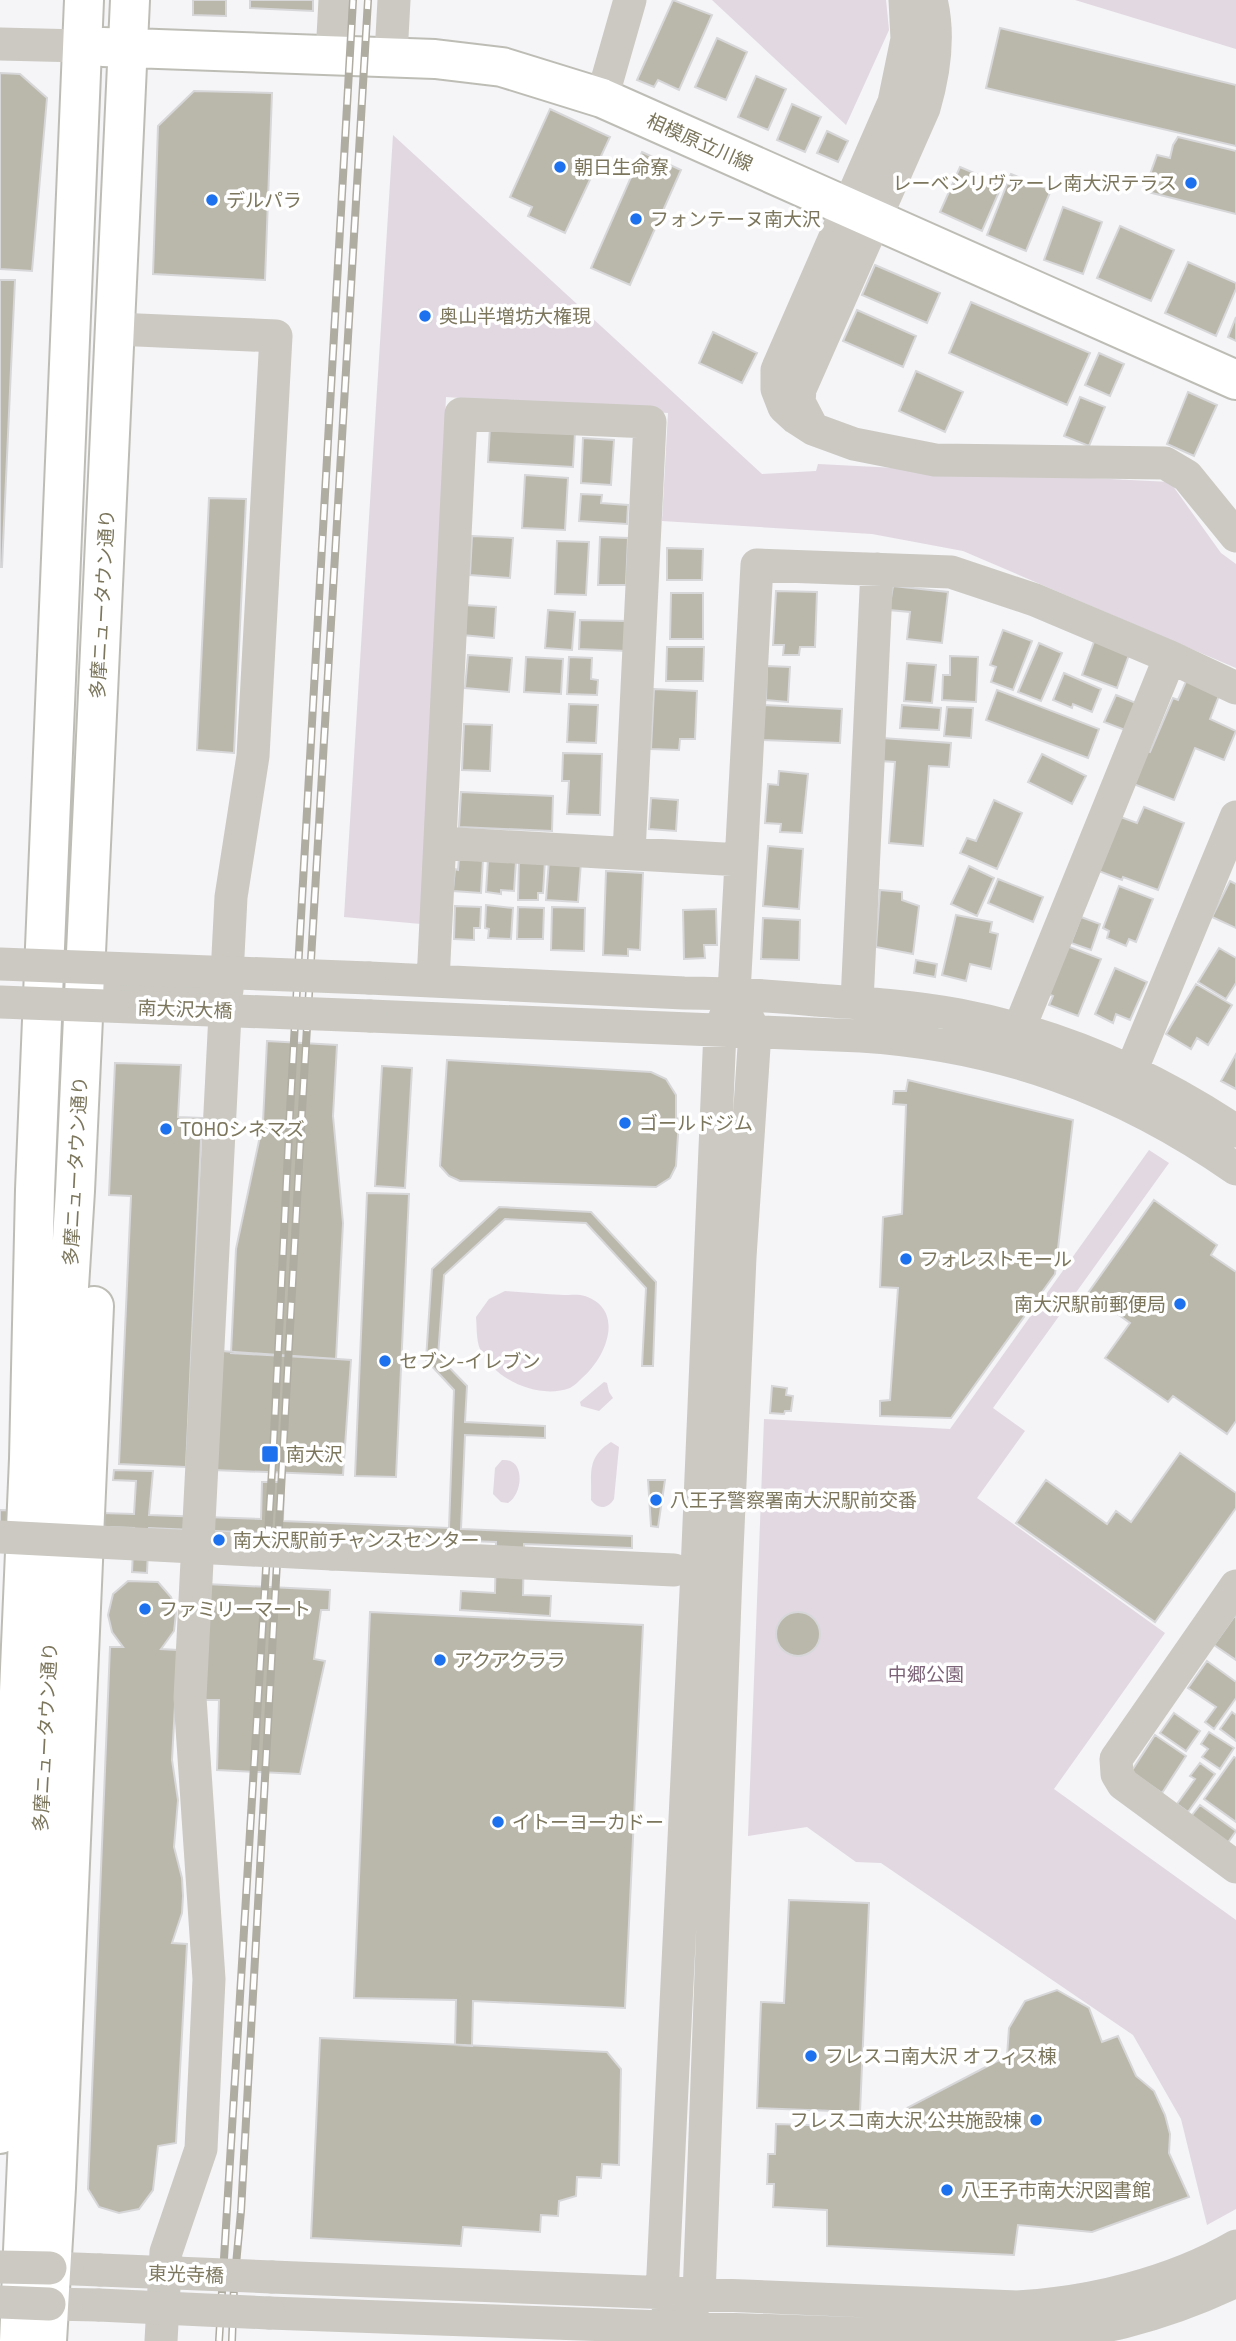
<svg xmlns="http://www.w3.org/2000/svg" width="1236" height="2341" font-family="'Exo 2','Noto Sans JP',sans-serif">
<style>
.green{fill:#e1d8e1}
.building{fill:#bab7ab;stroke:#d7d7d9;stroke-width:2}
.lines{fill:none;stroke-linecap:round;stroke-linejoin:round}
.major-casing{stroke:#bebdb5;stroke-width:42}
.minor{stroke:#cbc9c2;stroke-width:33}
.major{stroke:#fff;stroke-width:38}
.rail-casing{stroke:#afaca1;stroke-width:8}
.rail{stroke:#fff;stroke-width:5;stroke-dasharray:16;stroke-linecap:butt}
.minor-bridge{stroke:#cbc9c2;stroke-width:33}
.poi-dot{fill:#1d71ee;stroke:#fff;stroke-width:2.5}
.labels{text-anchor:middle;stroke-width:7;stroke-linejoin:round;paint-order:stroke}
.street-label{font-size:19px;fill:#7b765c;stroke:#fff}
.poi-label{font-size:19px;fill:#7b765c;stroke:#fff;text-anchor:start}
.park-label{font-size:19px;fill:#7e6479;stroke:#fff}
</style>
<rect width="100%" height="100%" fill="#f5f4f7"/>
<!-- green -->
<path class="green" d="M712 0H886L889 30 846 125Z
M1075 0H1236V49Z
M393 135 762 474 816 471 818 464 1170 482 1221 553 1236 564V668L963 551 872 534 662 521 668 413 446 397 421 924 344 917Z
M1149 1150 1169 1163 993 1408 1025 1431 977 1498 1165 1633 1054 1789 1236 1920V2209L1207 2225 1181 2119 1133 2035 881 1863 856 1862 807 1827 748 1836 764 1419 950 1429Z
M505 1291C524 1292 544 1294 564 1295 570 1295 579 1294 585 1296 626 1310 606 1358 582 1378 579 1381 574 1386 570 1388 538 1400 493 1379 480 1349 476 1339 477 1327 476 1317L489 1299Z
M604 1382 607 1383 609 1392 613 1398 599 1411 581 1406 580 1402Z
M611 1442 619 1447 614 1499C608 1509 598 1510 591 1500 592 1473 586 1458 611 1442Z
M502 1460C526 1458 523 1494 508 1503L501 1502 493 1494 495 1468Z"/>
<!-- building -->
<path class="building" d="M193 0H226V16L193 15Z
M250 0H313V11L250 8Z
M673 0 712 15 679 90 658 80 654 87 637 80Z
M1000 28 1236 85V146L986 88Z
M717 38 747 52 726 100 695 87Z
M0 73 20 74 47 98 32 271 0 269Z
M756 76 786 89 768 130 738 117Z
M194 91 272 93 265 280 153 274 158 126Z
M792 104 821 117 805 152 777 140Z
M550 109 610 137 565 233 528 216 532 207 510 197Z
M827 131 848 141 838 162 817 153Z
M1178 137 1236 151V214L1144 191 1157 155 1170 158 1173 145Z
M642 152 681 170 630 285 591 268Z
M960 167 1002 185 982 231 940 212Z
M1011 174 1051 190 1026 251 987 235Z
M1063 207 1102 222 1083 274 1044 260Z
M1120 226 1174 250 1151 301 1097 278Z
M1188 262 1236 283V289L1216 336 1165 313Z
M875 265 940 293 927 323 862 295Z
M0 280H15L2 567H0Z
M971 302 1090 353 1067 405 949 353Z
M419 310 432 312 431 322 418 320Z
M857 310 916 336 903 367 843 341Z
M1236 317V341L1228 337Z
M713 332 757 353 742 383 699 363Z
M1099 353 1124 364 1110 396 1085 385Z
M916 371 963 392 945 432 899 411Z
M1188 392 1217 405 1194 456 1167 444Z
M1080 397 1105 407 1089 446 1064 436Z
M490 427 575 432 573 467 488 462Z
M583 438 614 440 611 485 581 483Z
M525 475 568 478 565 530 522 528Z
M581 494 602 495 601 503 628 505 627 524 579 521Z
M209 498 246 499 234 753 197 750Z
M472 536 513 538 510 578 470 575Z
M600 537 628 538 626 585H598Z
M557 541 589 542 586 595 555 594Z
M667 548 703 549 702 580H667Z
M893 586 948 592 942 643 907 639 910 612 889 610Z
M776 591 817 592 815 647H800L799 655H783L784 645H773Z
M671 593H703V639H670Z
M464 605 496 607 494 638 462 635Z
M548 610 575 612 572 650 545 648Z
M580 620 628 621 627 651 579 649Z
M1003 630 1032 641 1013 690 991 682 996 667 990 665Z
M1095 639 1130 652 1117 688 1082 675Z
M1039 643 1062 653 1041 701 1018 692Z
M667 647H704L703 681H666Z
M468 655 512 658 509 692 465 688Z
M950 656 978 657 976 702 942 700 943 675H950Z
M526 657 563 659 561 694 524 692Z
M569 657 592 658 591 679 598 680 597 695 567 694Z
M907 663 936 665 932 703 904 701Z
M767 666 790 667 788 702 766 700Z
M1064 673 1101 689 1092 712 1073 704 1072 708 1053 700Z
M1187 679 1220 693 1210 719 1236 731 1224 760 1195 748 1174 800 1131 783 1145 750 1150 752 1173 698 1178 700Z
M654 689 697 691 695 739H680L679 750 651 749Z
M997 690 1099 729 1088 758 986 720Z
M1116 695 1136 703 1125 730 1104 722Z
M569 704 598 705 596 743 567 742Z
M763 705 842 709 840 743 761 740Z
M902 705 941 708 939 730 900 728Z
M947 707 973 708 971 738 944 736Z
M464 724 492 725 490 771 462 770Z
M882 738 951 743 949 767 929 766 923 846 889 843 895 762 880 761Z
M563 753 602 754 600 815 567 814 569 781H562Z
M1042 754 1086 776 1072 804 1028 782Z
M779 771 808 774 802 833 780 832 781 824 765 823 768 784 778 785Z
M461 792 553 796 552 831 459 827Z
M651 798 678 800 676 831 649 829Z
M994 800 1022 813 997 869 960 853 967 838 976 841Z
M1144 807 1184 823 1158 890 1123 877 1122 880 1096 870 1118 816 1137 823Z
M768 846 803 849 799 909 763 906Z
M459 857 483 859 481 893 453 891 455 869 458 870Z
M488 859 516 861 514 891 501 890V894L486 892Z
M519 859 545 860 543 893H538V900H518Z
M549 860 581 862 578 902 546 900Z
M969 866 994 878 977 916 951 904Z
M606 871 643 873 640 950 628 949V956L603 955Z
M998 879 1043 897 1033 922 988 903Z
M1230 881 1236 884V928L1212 917Z
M1119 886 1153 899 1136 942 1129 939 1126 946 1107 938 1109 931 1103 928Z
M880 890 902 892V900L919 906 913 954 876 947Z
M486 905 513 908 511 939 488 938 489 929 485 928Z
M455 906 481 907 480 928H474V940L454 939Z
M518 907 544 908 543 939H517Z
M552 907 585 908 584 951 551 950Z
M716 909 717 945H704L705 958 684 959 683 910Z
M956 915 992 922 990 932 998 934 991 969 970 964 966 981 942 975Z
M1081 917 1100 924 1091 950 1071 943Z
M763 918 800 920 799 960 761 959Z
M1067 946 1101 959 1078 1016 1049 1005 1053 996 1048 994Z
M1219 948 1236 958V983L1226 999 1198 982Z
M916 960 937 964 935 977 914 973Z
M1115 968 1147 982 1130 1020 1116 1014 1113 1023 1095 1014Z
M1196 984 1232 1005 1208 1045 1197 1038 1191 1049 1166 1034Z
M267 1041 337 1045 333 1116 343 1223 336 1359 231 1353 236 1249 263 1122Z
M1236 1054V1089L1221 1081Z
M447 1060 651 1072 666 1079 676 1095V1118L679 1119 676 1166 670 1178 656 1187 460 1181 449 1176 440 1166Z
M115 1063 181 1065 178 1117 202 1118 186 1467 119 1464 131 1196 109 1195Z
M382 1066 412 1068 405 1188 375 1186Z
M908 1080 1073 1120 1055 1274 951 1418 880 1416V1401L890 1400 898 1288 880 1287 883 1217 902 1214 906 1105 893 1104 894 1091H906Z
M367 1193 409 1194 396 1477 355 1476Z
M1154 1200 1217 1245 1211 1255 1236 1272V1421L1227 1434 1173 1396 1168 1402 1105 1358 1130 1323 1088 1293Z
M499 1207 591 1212 656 1282 653 1366H642L646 1288 586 1223 505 1219 444 1275 438 1356 467 1386 465 1422 545 1426V1438L465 1435 461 1529 632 1536V1548L524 1544 523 1595 551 1596 550 1616 460 1610 461 1591 495 1593 496 1542 281 1534V1540H262V1533L149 1528 147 1573 132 1572 134 1528 0 1523V1510L134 1514 136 1481 113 1480 114 1470 153 1471 149 1515 261 1519 262 1482H284L283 1521 449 1528 454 1390 426 1360 432 1269Z
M221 1351 351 1360 343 1475 213 1470Z
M772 1386 787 1388 786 1395 793 1396 791 1411H785L784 1414 770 1413Z
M1180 1453 1236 1493V1508L1155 1622 1016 1523 1046 1480 1107 1524 1116 1511 1131 1522Z
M648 1480H665L658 1527 651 1526Z
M128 1581 158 1582 171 1597 176 1613 174 1631 161 1649 178 1650 172 1760 178 1800 174 1847 182 1878 183 1896 182 1913 172 1943 187 1944 176 2143 158 2146 153 2190 139 2209 119 2213 99 2207 88 2189 110 1647H123L112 1632 108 1615 113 1594Z
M206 1584 330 1590 329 1610H321L314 1659 325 1661 300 1774 217 1770 219 1700H205Z
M776 1634a22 22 0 1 1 44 0a22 22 0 1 1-44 0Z
M370 1612 643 1625 625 2008 473 2001 472 2046 455 2045 456 2000 354 1998Z
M1236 1614V1660L1214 1645Z
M1207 1661 1236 1682V1698L1214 1729 1205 1722 1216 1707 1188 1688Z
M1232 1712 1236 1715V1741L1220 1729Z
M1174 1713 1200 1731 1186 1751 1160 1733Z
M1209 1732 1234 1748 1220 1769 1202 1757 1208 1749 1201 1744Z
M1155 1735 1186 1756 1162 1793 1131 1772Z
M1234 1757 1236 1758V1822L1204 1799Z
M1200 1763 1215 1774 1188 1812 1177 1804 1195 1779 1190 1776Z
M1200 1805 1236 1831 1222 1851 1185 1824Z
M789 1900 869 1903 860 2112 757 2108 761 2002 784 2003Z
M1057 1990 1089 2008 1102 2042 1118 2036 1136 2076 1154 2091 1165 2115 1170 2134 1169 2153 1189 2197 1092 2232 1018 2225 1014 2255 827 2246V2210L773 2207 774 2184H767L768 2154H775L776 2124 907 2128 905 2109 1007 2056 1009 2028 1025 2001Z
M320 2038 607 2052 621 2069 619 2165 602 2164 601 2178 577 2177 576 2196 559 2201 558 2216 541 2215 540 2232 463 2227 461 2246 311 2238Z"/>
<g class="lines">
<defs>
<path id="major" d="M103 47 435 59 502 67 602 98 1236 380
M0 2134 29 1459 35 1190 84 0
M19 2341 58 1462 75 1191 130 0
M47 2341 56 2188 94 1306"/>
</defs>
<!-- major casing -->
<use href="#major" class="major-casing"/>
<!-- minor -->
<path class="minor" d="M905 0 907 39 894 102 777 370V389L784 407 796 418 813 429 854 444 935 460 1165 463 1187 476 1236 536
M0 44 82 46
M332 55 335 0
M391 55 394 0
M602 98 630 0
M115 329 276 336 253 756 231 897 190 1698 209 1979 201 2149 166 2252 161 2341
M812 427 799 402 800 389 924 108C934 74 940 36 931 0
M440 843 741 860
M369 978 684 993C728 993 772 996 816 1000 863 1003 912 1006 959 1015 1058 1034 1152 1075 1236 1131
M433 981 461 414 650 422 629 853
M85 984 227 990
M857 1002 877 569
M370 1016 861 1036C1001 1045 1122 1089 1236 1169
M1019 1029 1170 657
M1131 1071 1236 817
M332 1554 674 1570
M1236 1586 1116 1759 1117 1774 1123 1784 1236 1867
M50 2268 100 2270
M272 2277 1017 2307C1090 2303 1172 2283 1236 2246
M49 2304 99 2305
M269 2313 1007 2339C1090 2334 1161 2317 1236 2281
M681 2328 662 2294 697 1571 720 1031 734 993 757 565 951 572 1035 600 1170 657 1236 688
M680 2341 681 2328 699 2296 726 1573 740 1257 755 1032 734 993"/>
<!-- major -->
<use href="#major" class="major"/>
<defs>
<path id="rail" d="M219 2341 273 1454 290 1111 353 0
M232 2341 234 2286 241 2211 302 1111 368 0"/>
</defs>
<!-- rail casing -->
<use href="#rail" class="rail-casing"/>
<!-- rail -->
<use href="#rail" class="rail"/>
<!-- minor-bridge -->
<path class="minor-bridge" d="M0 964 369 978
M0 1002 370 1016
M0 1537 332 1554
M0 2267 50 2268
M100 2270 272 2277
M0 2302 49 2304
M99 2305 269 2313"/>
</g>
<!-- markers -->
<g class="poi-dot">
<circle cx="560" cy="167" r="7"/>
<circle cx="1191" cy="183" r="7"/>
<circle cx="212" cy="200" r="7"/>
<circle cx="636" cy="219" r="7"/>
<circle cx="425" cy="316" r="7"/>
<circle cx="625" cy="1123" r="7"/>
<circle cx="166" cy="1129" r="7"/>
<circle cx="906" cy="1259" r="7"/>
<circle cx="1180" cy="1304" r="7"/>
<circle cx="385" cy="1361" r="7"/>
<rect x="261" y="1445" width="18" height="18" rx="3.5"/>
<circle cx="656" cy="1500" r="7"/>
<circle cx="219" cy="1540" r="7"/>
<circle cx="145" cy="1609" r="7"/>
<circle cx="440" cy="1660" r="7"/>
<circle cx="498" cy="1822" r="7"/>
<circle cx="811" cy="2056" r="7"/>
<circle cx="1036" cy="2120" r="7"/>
<circle cx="947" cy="2190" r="7"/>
</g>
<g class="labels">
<!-- street labels -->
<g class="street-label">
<text transform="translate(700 142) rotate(24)" y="7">相模原立川線</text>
<text transform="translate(102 604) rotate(-87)" y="7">多摩ニュータウン通り</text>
<text transform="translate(185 1009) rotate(2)" y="7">南大沢大橋</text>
<text transform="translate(75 1171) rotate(-87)" y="7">多摩ニュータウン通り</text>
<text transform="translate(45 1737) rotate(-87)" y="7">多摩ニュータウン通り</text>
<text transform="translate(186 2274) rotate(2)" y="7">東光寺橋</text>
</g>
<!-- poi labels -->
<g class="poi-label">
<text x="574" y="174">朝日生命寮</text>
<text x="1177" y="190" text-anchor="end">レーベンリヴァーレ南大沢テラス</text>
<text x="226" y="207">デルパラ</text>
<text x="650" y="226">フォンテーヌ南大沢</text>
<text x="439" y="323">奥山半増坊大権現</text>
<text x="639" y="1130">ゴールドジム</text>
<text x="180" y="1136">TOHOシネマズ</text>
<text x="920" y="1266">フォレストモール</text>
<text x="1166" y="1311" text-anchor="end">南大沢駅前郵便局</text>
<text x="399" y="1368">セブン-イレブン</text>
<text x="286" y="1461">南大沢</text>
<text x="670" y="1507">八王子警察署南大沢駅前交番</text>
<text x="233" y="1547">南大沢駅前チャンスセンター</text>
<text x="159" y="1616">ファミリーマート</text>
<text x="454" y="1667">アクアクララ</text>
<text x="512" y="1829">イトーヨーカドー</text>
<text x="825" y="2063">フレスコ南大沢 オフィス棟</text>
<text x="1022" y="2127" text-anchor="end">フレスコ南大沢 公共施設棟</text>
<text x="961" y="2197">八王子市南大沢図書館</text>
</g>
<!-- park labels -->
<g class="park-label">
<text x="926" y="1681">中郷公園</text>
</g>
</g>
</svg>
